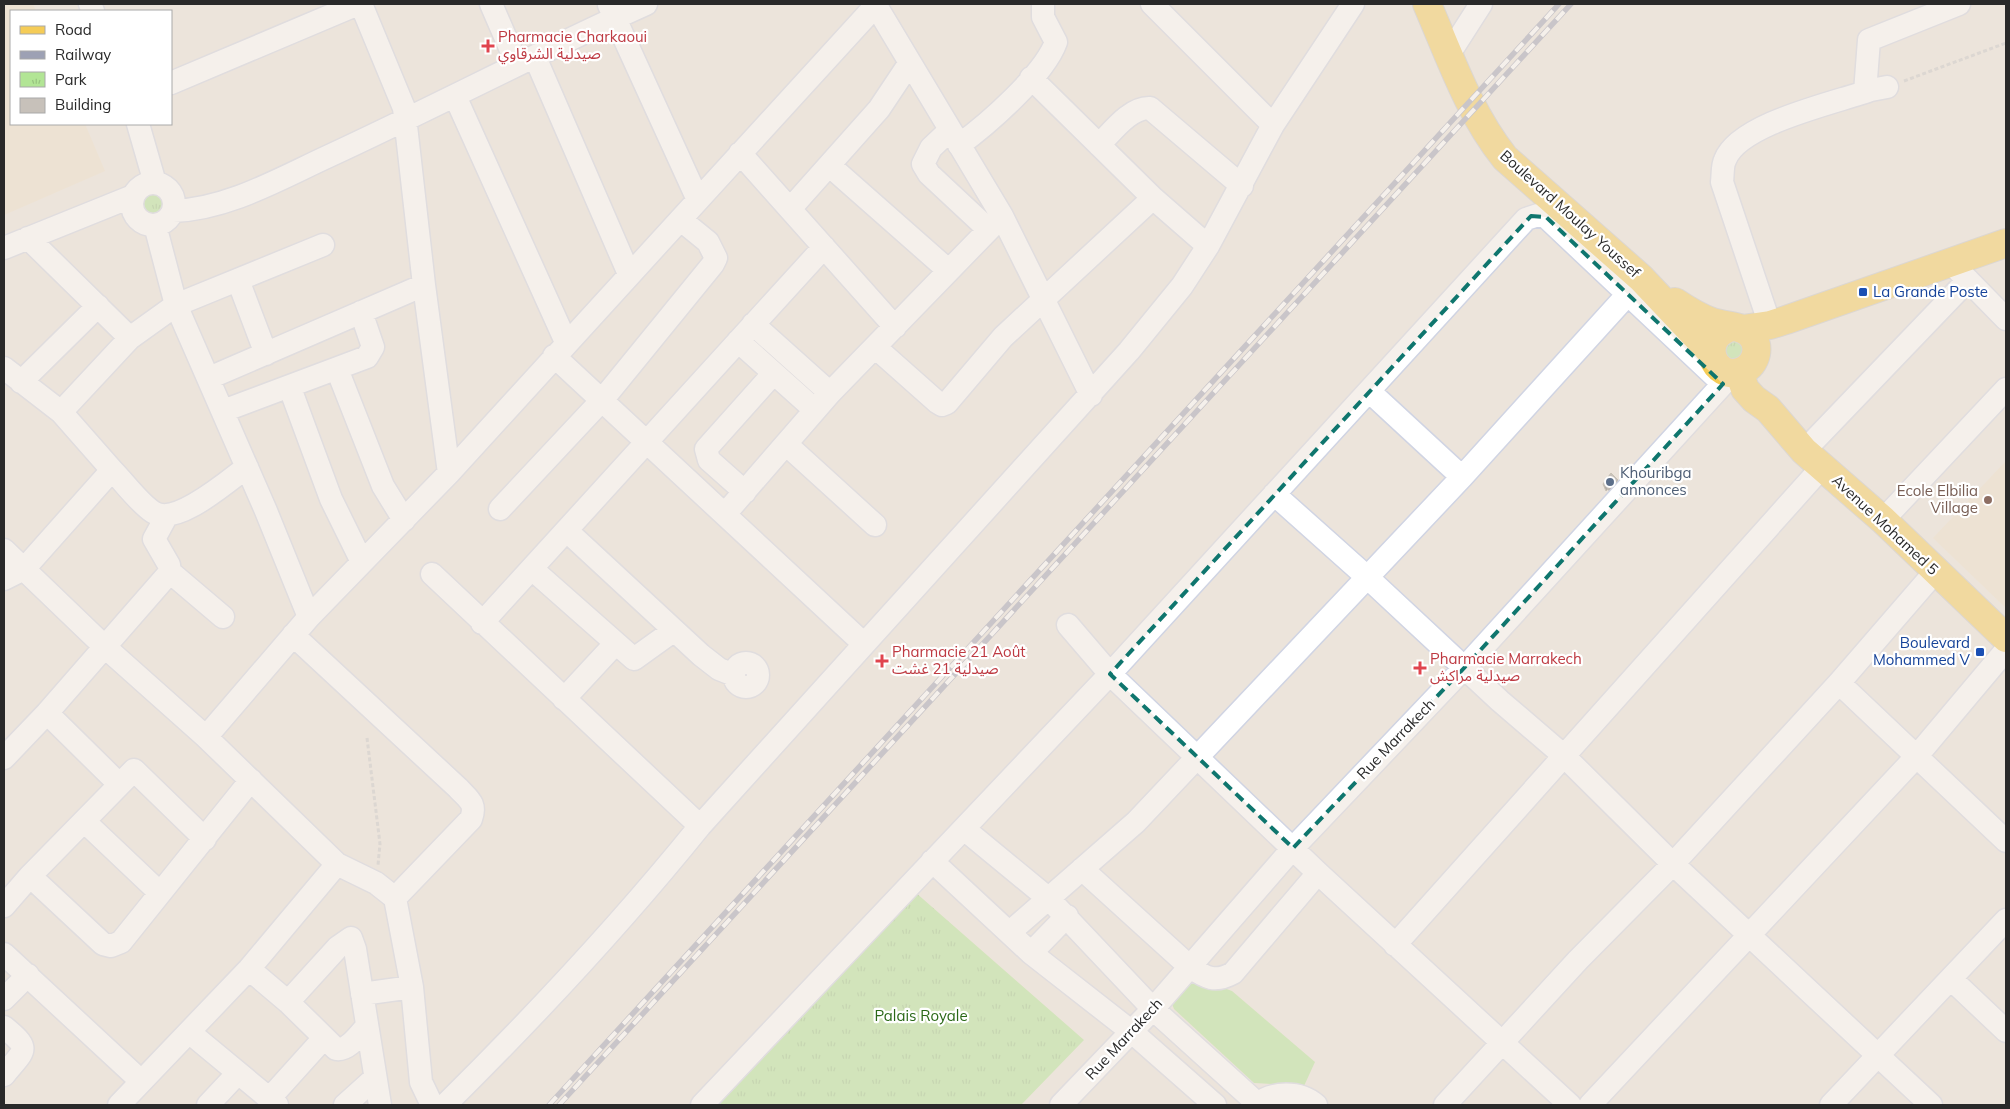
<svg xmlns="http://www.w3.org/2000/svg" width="2010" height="1109" font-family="Mulish,'Noto Sans Arabic',sans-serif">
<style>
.education{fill:#eee1c9}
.grass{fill:#b2e595}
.park{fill:url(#park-tufts)}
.shadow{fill:#0003}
.building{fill:url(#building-back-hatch);stroke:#c7c0b4}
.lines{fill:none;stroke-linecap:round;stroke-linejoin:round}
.minor-casing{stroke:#d0d4e3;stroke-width:25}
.major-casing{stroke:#c7c7c7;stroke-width:30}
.path{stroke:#c7c7c7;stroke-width:3;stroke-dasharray:4 2.5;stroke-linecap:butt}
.minor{stroke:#fff;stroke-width:22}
.major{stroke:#f5cc57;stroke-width:28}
.rail-casing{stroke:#9da1b4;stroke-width:5.5}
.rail{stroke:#fff;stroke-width:4;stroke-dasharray:11;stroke-linecap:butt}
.marked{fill:none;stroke:#0f766e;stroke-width:4;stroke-dasharray:10 6;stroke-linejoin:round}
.health-dot{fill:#e0444e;stroke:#fff;stroke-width:2}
.transit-dot{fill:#1a4fb4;stroke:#fff;stroke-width:2}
.service-dot{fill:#5c6f8a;stroke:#fff;stroke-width:2}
.education-dot{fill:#8d6e63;stroke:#fff;stroke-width:2}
.labels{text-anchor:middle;stroke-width:4.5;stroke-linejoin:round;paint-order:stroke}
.health-label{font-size:15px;fill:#be3a42;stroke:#fff;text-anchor:start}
.street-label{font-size:15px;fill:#292929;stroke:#fff}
.transit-label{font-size:15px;fill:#164399;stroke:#fff;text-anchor:start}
.service-label{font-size:15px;fill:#4e5e75;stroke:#fff;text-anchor:start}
.education-label{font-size:15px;fill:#785e54;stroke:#fff;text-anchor:end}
.park-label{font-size:15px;fill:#2a6817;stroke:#fff}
</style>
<defs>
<pattern id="park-tufts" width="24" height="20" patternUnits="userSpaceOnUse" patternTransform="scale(1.25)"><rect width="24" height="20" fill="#b2e595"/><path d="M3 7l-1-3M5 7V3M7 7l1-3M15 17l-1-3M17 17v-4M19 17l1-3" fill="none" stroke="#99c480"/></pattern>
<pattern id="building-back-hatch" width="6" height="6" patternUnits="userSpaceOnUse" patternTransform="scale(1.25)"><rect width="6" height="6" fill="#c7c1ba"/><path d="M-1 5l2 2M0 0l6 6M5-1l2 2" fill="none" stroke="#aba6a0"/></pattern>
</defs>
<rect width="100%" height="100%" fill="#ece4db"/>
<!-- education -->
<path class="education" d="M4 4H33L36 11H11V124H85L105 171 4 215Z
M2006 461V608L1933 538Z"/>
<!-- grass -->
<path class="grass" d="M1189 983H1210L1232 991 1315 1062 1304 1086 1254 1083 1174 1009 1170 999Z"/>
<!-- park -->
<path class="park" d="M142 202a11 11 0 1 1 22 0a11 11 0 1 1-22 0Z
M1734 338 1745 347 1740 360 1726 359 1722 345Z
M915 892 1084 1040 1021 1105H718Z"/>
<!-- shadow -->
<path class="shadow" d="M1611 475 1621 484 1611 494 1604 484Z"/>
<!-- building -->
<path class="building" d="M1611 473 1618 480 1606 491 1603 484Z"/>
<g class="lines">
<defs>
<path id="minor" d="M90 4 93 11
M361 4 404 108 424 285 449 473
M491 4 517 64
M875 4 1002 216 1091 395
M1152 4 1273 125
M609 5 698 200
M1449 54 1481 4
M535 57 629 274
M1031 78 1153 198 1208 246
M171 83 358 4
M1865 92 1869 40 1959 4
M455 96 566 342
M138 124 155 183
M950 130 931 148 923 164 929 174 988 229
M959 145C988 124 1044 75 1056 42L1043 17V4
M1099 145C1112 132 1130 107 1150 108L1242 186
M740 153 895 327
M830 166 948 270
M132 204a21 21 0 1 1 42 0a21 21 0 1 1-42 0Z
M790 209 879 109 909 64
M173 211C228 209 279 179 329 156 435 107 539 52 646 4
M155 225 176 305 266 511 309 617
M28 238 130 338
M4 248 133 196
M1958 270 2006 319
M238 280 266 354
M753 324 830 393
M1770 325 1722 182C1723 175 1722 166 1725 160 1739 123 1835 103 1871 90L1887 87
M738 341 815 410
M875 347 937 402 942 405 947 403 1003 337 1153 198
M554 356 864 644
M4 368 61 412
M337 369 383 486 404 520
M209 378 424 285
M21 382 98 306
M290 388 331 499 362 562
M1370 392 1462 477
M223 411 367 357 373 347 361 312
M787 445 875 525
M1804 451 1968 280
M112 470C124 482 139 503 153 512 176 527 228 481 247 467
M745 492 709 460 706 449 773 374
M1274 494 1367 577 1500 701 1563 755 1673 864 1931 1105
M500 509 603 399 713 264 716 258 708 242 681 220
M725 514 830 393 1002 216
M166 517 154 539 169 565 170 572
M1883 520 2006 389
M567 531 701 655 719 669 734 675
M4 550 105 647 206 737 337 864 376 883 395 898 412 987 421 1082 432 1105
M532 569 634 659 673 631
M432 574 700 826
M4 579 24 569 112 470 61 412 130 338 176 305 323 245
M482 623 824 247
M1068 625 1110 674 1318 873 1570 1105
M293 635 458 788C468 799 477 803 471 819L395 898
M734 675a12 12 0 1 1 24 0a12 12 0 1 1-24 0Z
M1839 683 2006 841
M564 699 615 644
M47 713 119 784
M206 737 309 617 449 473 877 4
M4 758 47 713 170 572 223 617
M84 821 160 893
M964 829 1049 899 1153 1009 1259 1105
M932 861 1031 953 1132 1032 1215 1105
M1082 869 1190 967C1206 978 1215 983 1233 973L1318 873
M30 876 103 944 111 946 121 942 251 780
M4 906 30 876 134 770 205 839
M1010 932 1136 822 1462 477 1638 283
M1395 945 1823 466
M1031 953 1067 916
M4 954 141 1081
M249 969 288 1002 336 1049C348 1051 359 1035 366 1027
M1951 979 2006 1031
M362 994 412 987
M4 999 28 975
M288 1002 338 947 351 938 355 949 380 1105
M4 1027C32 1050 25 1049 4 1075
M189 1032 277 1105
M269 1099 324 1038
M119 1105 249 969 337 864
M208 1105 238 1073
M345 1105 375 1078
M445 1105C535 1016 620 925 700 826L1129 351 1182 286 1208 246 1273 125 1353 4
M702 1105 1110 674 1526 219 1538 215 1546 217 1722 383
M1061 1105 1153 1009 1293 848 1465 667 1723 384 1729 372
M1256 1105C1272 1091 1300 1091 1316 1105
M1445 1105 1578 960 1673 864 1839 683 1935 572
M1590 1105 1916 757 2006 650
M1831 1105 2006 920"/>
<path id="major" d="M1427 4C1450 57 1469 113 1505 158L1641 278 1711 352
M1675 302C1687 310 1698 317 1712 322 1724 326 1739 325 1749 333 1762 344 1757 365 1742 371 1713 383 1696 337 1732 327
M1743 329 1770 325 1786 320 2006 243
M1739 372 1745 389 1754 399 1768 409 1804 451 1883 520 2006 638"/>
</defs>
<!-- minor casing -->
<use href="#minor" class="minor-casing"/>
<!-- major casing -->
<use href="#major" class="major-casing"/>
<!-- path -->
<path class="path" d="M1904 81 2006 43
M367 738 380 844 378 865"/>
<!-- minor -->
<use href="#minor" class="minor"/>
<!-- major -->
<use href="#major" class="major"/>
<defs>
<path id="rail" d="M549 1105 1559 4
M559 1105 1571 4"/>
</defs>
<!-- rail casing -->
<use href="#rail" class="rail-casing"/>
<!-- rail -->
<use href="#rail" class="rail"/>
</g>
<!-- marked area -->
<path d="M0 0H2010V1109H0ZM1531 216 1546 217 1723 384 1465 667 1293 848 1110 674Z" fill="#ece4db" fill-opacity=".55" fill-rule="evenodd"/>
<path class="marked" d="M1531 216 1546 217 1723 384 1465 667 1293 848 1110 674Z"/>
<!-- markers -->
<g class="health-dot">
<path d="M485.5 38.5h5v5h5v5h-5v5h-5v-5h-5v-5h5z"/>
<path d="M879.5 653.5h5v5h5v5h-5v5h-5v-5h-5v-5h5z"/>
<path d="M1417.5 660.5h5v5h5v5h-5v5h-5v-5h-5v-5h5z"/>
</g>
<g class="transit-dot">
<rect x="1858" y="287" width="10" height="10" rx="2.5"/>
<rect x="1975" y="647" width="10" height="10" rx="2.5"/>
</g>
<circle class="service-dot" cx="1610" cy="482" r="5"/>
<circle class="education-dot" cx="1988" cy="500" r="5"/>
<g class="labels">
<!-- health labels -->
<g class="health-label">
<text x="498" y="42">Pharmacie Charkaoui<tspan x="498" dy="17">صيدلية الشرقاوي</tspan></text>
<text x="892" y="657">Pharmacie 21 Août<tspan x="892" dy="17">صيدلية 21 غشت</tspan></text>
<text x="1430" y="664">Pharmacie Marrakech<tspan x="1430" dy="17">صيدلية مراكش</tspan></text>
</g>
<!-- street labels -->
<g class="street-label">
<text transform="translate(1570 214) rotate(42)" y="5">Boulevard Moulay Youssef</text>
<text transform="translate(1885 525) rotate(43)" y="5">Avenue Mohamed 5</text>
<text transform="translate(1396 739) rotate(-46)" y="5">Rue Marrakech</text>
<text transform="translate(1124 1039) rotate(-47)" y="5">Rue Marrakech</text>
</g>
<!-- transit labels -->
<g class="transit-label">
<text x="1873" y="297">La Grande Poste</text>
<text x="1970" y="648" text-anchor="end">Boulevard<tspan x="1970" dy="17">Mohammed V</tspan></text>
</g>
<!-- service labels -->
<g class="service-label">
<text x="1620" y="478">Khouribga<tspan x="1620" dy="17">annonces</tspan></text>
</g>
<!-- education labels -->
<g class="education-label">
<text x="1978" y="496">Ecole Elbilia<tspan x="1978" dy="17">Village</tspan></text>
</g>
<!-- park labels -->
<g class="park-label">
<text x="921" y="1021">Palais Royale</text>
</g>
</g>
<!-- border -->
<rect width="2010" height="1109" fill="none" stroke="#292929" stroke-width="10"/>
<!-- legend -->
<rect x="10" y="10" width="162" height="115" fill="#ffffff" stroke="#a9a9a9"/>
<rect x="20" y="26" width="25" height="8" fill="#f5cc57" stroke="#a9a9a9"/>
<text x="55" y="35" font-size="15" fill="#292929">Road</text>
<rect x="20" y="51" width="25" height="8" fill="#9da1b4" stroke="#a9a9a9"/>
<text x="55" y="60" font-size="15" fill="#292929">Railway</text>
<rect x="20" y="72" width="25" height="15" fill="url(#park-tufts)" stroke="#a9a9a9"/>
<text x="55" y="85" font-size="15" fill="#292929">Park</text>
<rect x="20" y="98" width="25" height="15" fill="#c7c1ba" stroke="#a9a9a9"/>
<text x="55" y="110" font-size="15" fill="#292929">Building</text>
</svg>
